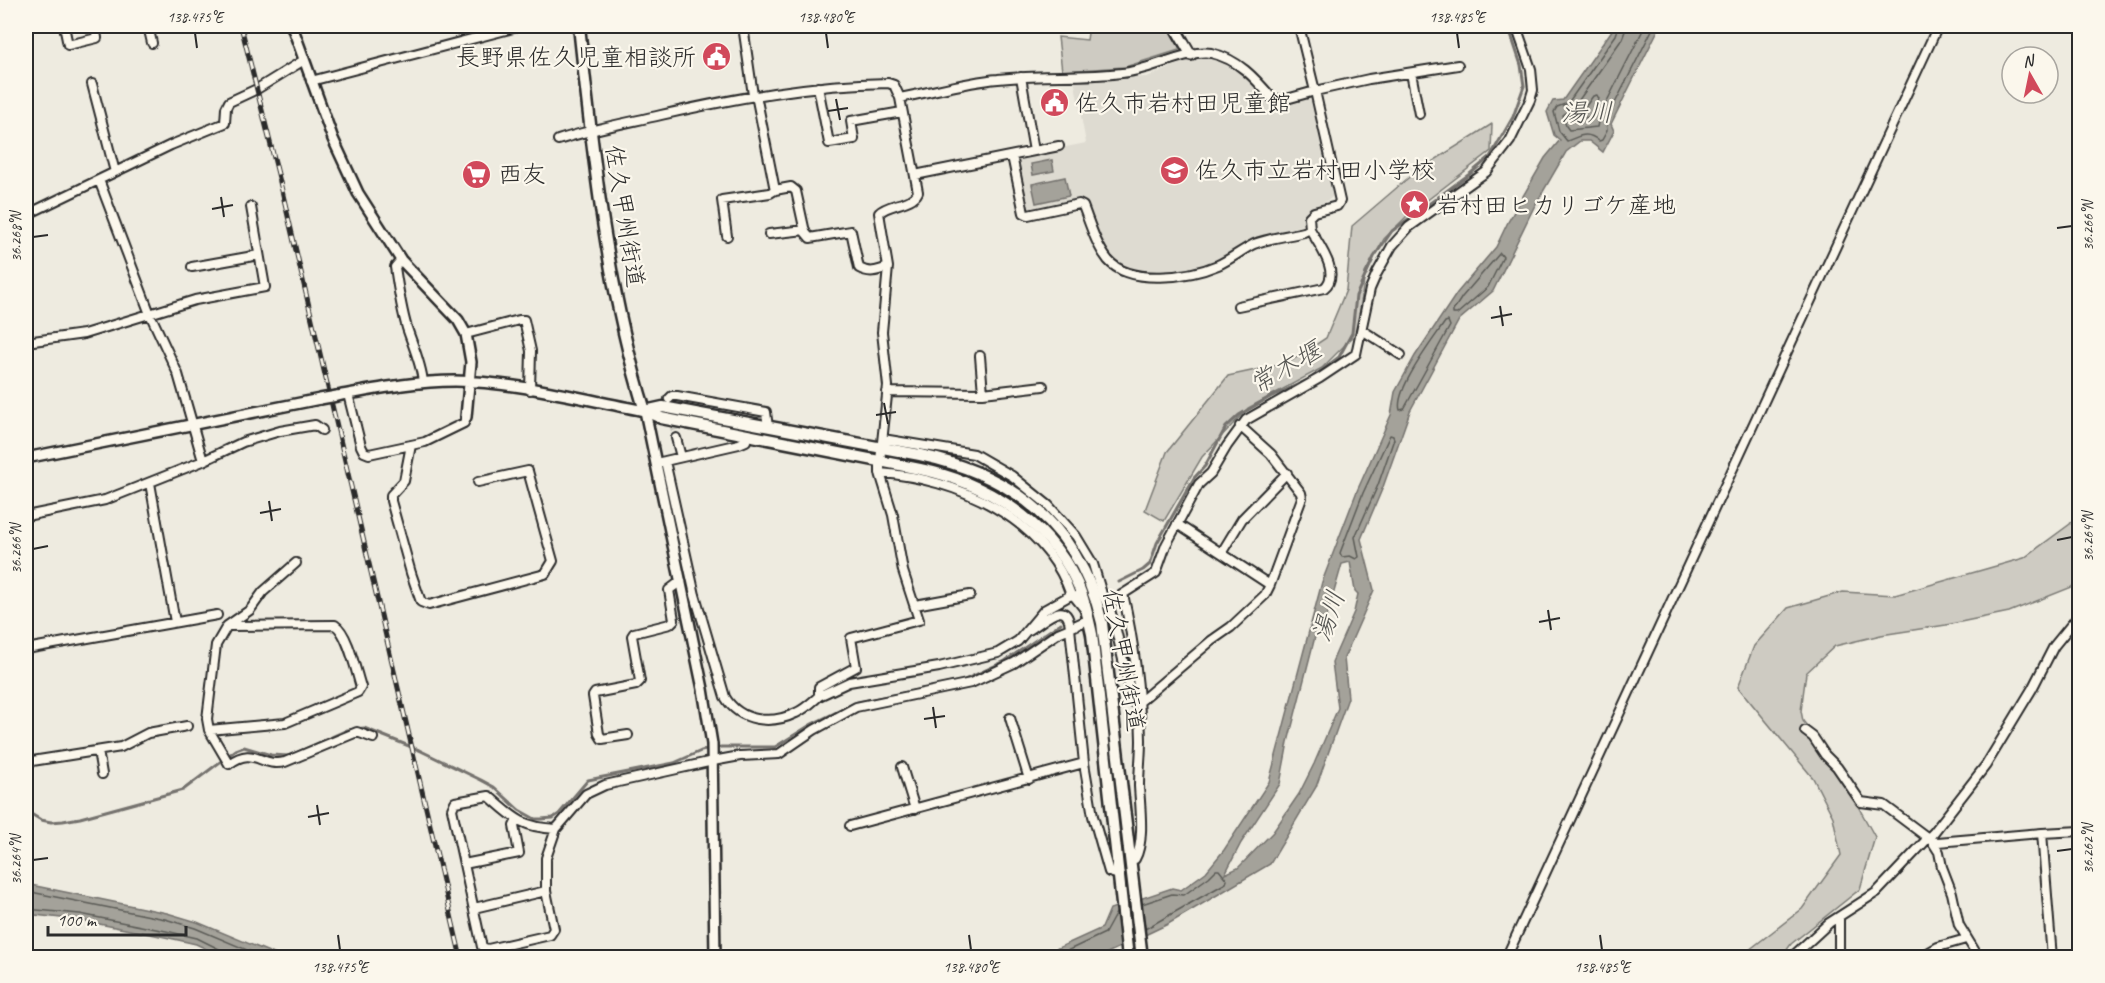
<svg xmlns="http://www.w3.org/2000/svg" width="2105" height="983" font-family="Caveat,'Klee One',sans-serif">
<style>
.built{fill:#dedbd1}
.green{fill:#cecbc2;stroke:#7c7b76;stroke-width:1.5}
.water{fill:#a4a29a;stroke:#74726e;stroke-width:1.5;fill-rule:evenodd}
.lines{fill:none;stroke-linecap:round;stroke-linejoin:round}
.shore{stroke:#5b5b57;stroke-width:1.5}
.stream{stroke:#74726e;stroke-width:3}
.minor-tunnel{stroke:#c7c5bc;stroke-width:8;stroke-dasharray:8 4;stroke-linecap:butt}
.minor-casing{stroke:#2b2b2b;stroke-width:12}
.tertiary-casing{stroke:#2b2b2b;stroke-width:14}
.secondary-casing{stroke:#2b2b2b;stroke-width:15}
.minor{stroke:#fbf7ec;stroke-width:8}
.tertiary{stroke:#fbf7ec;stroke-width:9}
.secondary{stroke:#fbf7ec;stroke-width:10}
.rail-casing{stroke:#2b2b2b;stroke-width:5}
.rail{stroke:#fbf7ec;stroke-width:3;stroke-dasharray:9;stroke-linecap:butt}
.tertiary-bridge-casing{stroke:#2b2b2b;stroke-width:14;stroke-linecap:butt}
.tertiary-bridge{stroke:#fbf7ec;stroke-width:9}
.ticks{fill:none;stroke:#2b2b2b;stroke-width:2}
.labels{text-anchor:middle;stroke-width:4.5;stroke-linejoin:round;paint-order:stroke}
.poi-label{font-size:24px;fill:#2b2b2b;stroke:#fbf7ec;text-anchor:start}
.street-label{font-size:24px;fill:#2b2b2b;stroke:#fbf7ec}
.water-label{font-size:26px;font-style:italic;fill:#555552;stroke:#fbf7ec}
.neatline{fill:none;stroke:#2b2b2b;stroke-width:2}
.ticks-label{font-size:15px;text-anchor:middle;fill:#2b2b2b}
</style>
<rect width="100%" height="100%" fill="#eeebe0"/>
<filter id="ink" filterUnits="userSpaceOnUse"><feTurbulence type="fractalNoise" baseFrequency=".0167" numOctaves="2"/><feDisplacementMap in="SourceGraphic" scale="12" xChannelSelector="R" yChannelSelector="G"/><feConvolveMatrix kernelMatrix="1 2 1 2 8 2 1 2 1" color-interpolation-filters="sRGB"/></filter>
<g filter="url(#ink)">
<!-- built -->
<path class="built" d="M1208 57 1230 64 1247 74 1274 102 1282 104 1313 95 1335 195 1327 201 1309 209 1306 213 1303 225 1262 236 1210 263 1195 268 1152 275 1125 269 1113 261 1101 244 1083 200 1029 212 1027 210 1016 157 1086 143 1074 79 1147 77 1188 60Z"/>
<!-- green -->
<path class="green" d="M1089 26H1169L1181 48 1179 50 1125 67 1062 71 1058 37 1087 40Z
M1492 124 1491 151 1408 215 1384 239 1365 273 1357 333 1322 368 1248 408 1202 457 1164 521 1145 510 1167 452 1228 376 1288 363 1326 338 1346 290 1352 226 1414 173Z
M2079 511V578L2072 587 2009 612 1946 625 1881 635 1835 646 1806 673 1801 711 1803 721 1828 752 1875 837 1860 889 1791 944 1782 957H1740L1802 909 1841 855 1833 817 1813 778 1738 687 1754 646 1788 608 1843 592 1895 595 2024 558 2070 524Z"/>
<!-- water -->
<path class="water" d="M1615 26H1660L1611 124 1614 131 1603 152 1589 141H1580L1566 152 1534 207 1493 291 1459 320 1410 411 1383 487 1361 539 1374 590 1344 658 1348 698 1316 787 1270 864 1168 924 1099 957 1036 958 1102 928 1110 909 1172 888 1181 890 1206 872 1224 850 1269 782 1322 582 1357 491 1391 415 1395 392 1415 356 1457 293 1496 247 1508 222 1545 158 1560 140 1554 135 1547 112 1553 101 1563 100ZM1350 562 1355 591 1358 594 1354 612 1332 662 1338 708 1314 764 1299 794 1273 832 1238 868 1225 874 1241 843 1280 784 1288 742 1319 621 1325 623 1342 564Z
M1052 160 1054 171 1033 175 1031 164Z
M1065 177 1069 196 1036 203 1032 184Z
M26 884 167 913 197 922 281 957H223L196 944 165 937 79 920 26 914Z"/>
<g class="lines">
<!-- shore -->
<path class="shore" d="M1619 26 1616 35 1568 103 1557 107 1554 112 1559 131 1567 141C1579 137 1586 130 1599 141L1602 140 1607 131 1606 121 1654 26
M1627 26 1622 39 1574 107 1563 115 1566 126 1569 130 1597 127 1599 117 1645 26
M1597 95 1599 99 1590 117 1582 118 1581 113 1593 96Z
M1500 253 1503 257 1488 287 1457 314H1453V311L1462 297Z
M1448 321 1450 326 1404 409 1400 410C1394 390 1433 340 1445 322Z
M1390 435 1393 436 1394 439 1378 485 1355 537 1359 557 1356 559 1350 556 1342 557 1340 553 1363 493Z
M26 891 165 919 195 928 266 958
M1142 904 1172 894 1184 895 1209 877 1216 870H1219L1227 880 1226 883 1145 929
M26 909 80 914 166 931 197 938 221 950 224 958
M1052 958 1105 933 1116 913"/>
<!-- stream -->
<path class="stream" d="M1119 582 1143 570 1150 564 1157 543 1194 478 1205 466 1226 427 1239 415 1270 397 1310 379 1339 357 1352 333 1356 296 1374 257 1392 231 1471 173 1490 157 1513 117 1524 86 1521 65 1508 26
M962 681 1005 661 1061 623
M26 811 41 820 51 822 63 821 80 818 183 790 236 750 244 747 271 755 289 756 347 730 364 728 419 750 481 780 494 787 519 810 535 819H541L553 818 559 814 588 780 674 763 701 751 721 747H775L812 724 857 702 944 685"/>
<!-- minor-tunnel -->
<path class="minor-tunnel" d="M669 399 676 438"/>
<defs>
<path id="minor" d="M64 26 68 45 97 38 95 26
M148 26 152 43
M743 26 753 95 757 100 775 190 791 187 796 191 805 232 810 238 851 231 859 268C870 274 877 271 888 267
M1299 26 1315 91 1369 79 1458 65
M1411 73 1419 114
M1021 77 1034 151
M311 81 521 26
M92 84 115 172
M818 87 829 143 854 139 851 121 902 112
M558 140C592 129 626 123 661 115 736 98 811 84 888 83L894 85 900 98C932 92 965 82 998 79 1039 74 1081 78 1122 73 1148 71 1188 49 1211 53 1238 59 1255 78 1272 98L1283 100 1315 91 1340 201 1337 206 1314 212 1309 217 1310 229 1304 232C1288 236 1269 238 1254 244 1242 250 1231 259 1218 265 1190 277 1130 286 1108 260 1096 245 1090 224 1083 206L1079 204 1028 215 1024 213 1012 156
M915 175 1059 146
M99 180 150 314 178 374 203 461
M26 215 171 145 225 123 226 108 229 102 257 89 304 60
M769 234 805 230
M727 236 722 200 770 193 775 190
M401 260 395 267C398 287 401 308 407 328 413 346 421 363 423 382
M192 267 259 255
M1238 306 1324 288C1342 274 1318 244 1310 229
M1362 330 1401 355
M466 334 519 320H524L531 351 530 390
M26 342 84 334 195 300 265 287 251 207
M980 356 983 393
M887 392 983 393 1043 386
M348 394 361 446 364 452 369 454 425 442 464 423 466 417
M669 399 672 396H677L766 412 768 427
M676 438 681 457
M883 439 974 454 1012 476 1048 505 1076 536 1093 564 1102 594 1110 610 1116 630 1133 702 1137 704 1211 641 1231 627 1265 595 1270 585 1302 498 1301 493 1271 454 1240 426
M411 445 404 481 391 495V501L411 573 421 602 429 605 545 574 553 561 528 471 478 482
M665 461 739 444 746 441 748 435
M656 463 665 461 695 595 725 697C740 722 771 725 796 713 805 709 812 702 819 696V687L856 667 851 638 919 620 903 571 893 515 880 473V461L888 386 882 332 888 267 879 213C889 203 912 205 918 192L900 98
M880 473C956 478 1045 518 1071 595
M150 483 175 622
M26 516 105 500 203 461 243 442 280 431 315 425 322 430
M1177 524 1270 585
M1222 552 1242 519 1287 473
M1110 603 1123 594
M915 605 970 595
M1083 622 1070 628 1084 763
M335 625C348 633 356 672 361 687L358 692 285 723 209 730 207 719 216 645 227 626Z
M227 626 250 610 263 592 296 563
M26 649 217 615
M819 696 849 682 939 667 998 653 1018 641 1044 610 1071 595 1074 596 1086 611
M1010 718 1029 779
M209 730 229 764C255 745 260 768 285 762L357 732 373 738
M1805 731 1813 737 1825 755 1837 767 1861 802 1884 805 1932 841 1938 842 2042 833
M628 735 602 739 599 734 593 696 595 693 636 685 640 681 632 636 634 633 670 624 674 620 669 590 681 581
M98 751 102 774
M26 762 121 747 148 733 187 726
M902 767 915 809
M850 826 1084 763 1093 816 1109 872 1119 875
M556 829C521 827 514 818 489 796L455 802 452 809 482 947 488 949 550 935 554 929 546 891V858L556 829 586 794 605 785 713 761 740 756 779 754 814 730 856 707 971 683 1014 663 1058 633 1070 628C1068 595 1042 623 1029 630
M1932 841 1939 852 1942 867 1952 893 1959 925 1979 958
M1130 859H1135C1145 842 1140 806 1139 786 1139 771 1141 755 1141 740 1140 690 1134 642 1123 594L1156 573 1166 545 1199 484 1211 473 1227 446 1246 420 1320 378 1356 354 1370 289 1377 273 1392 246 1409 227 1486 172 1510 141 1530 100 1533 90 1531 69 1516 26
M464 864 519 853 514 826 517 820
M474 908 546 891
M1839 918V958
M1506 958 1938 26
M1791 958 1829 923 1877 892 1934 832 1986 765 2032 689 2054 646 2080 614
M1919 958 1938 947 1966 939
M2052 958 2042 833 2080 831"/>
<path id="tertiary" d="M292 26 333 139 358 193 401 260 458 320 466 334 471 362 466 417
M1174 26 1191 55
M337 396C376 389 415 381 455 381 518 382 582 399 645 411L703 689 712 744 715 958
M26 458 320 399"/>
<path id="secondary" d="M579 26C593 155 606 285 645 411L661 418 920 469C984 482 1047 520 1076 581 1084 597 1088 616 1092 634L1128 958
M645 411 663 407 920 455C1014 475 1080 527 1102 623L1142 958"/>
</defs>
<!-- minor casing -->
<use href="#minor" class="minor-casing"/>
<!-- tertiary casing -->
<use href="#tertiary" class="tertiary-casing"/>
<!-- secondary casing -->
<use href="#secondary" class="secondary-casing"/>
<!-- minor -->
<use href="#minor" class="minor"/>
<!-- tertiary -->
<use href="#tertiary" class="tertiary"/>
<!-- secondary -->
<use href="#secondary" class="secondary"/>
<defs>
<path id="rail" d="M241 26 280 182 461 958"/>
</defs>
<!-- rail casing -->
<use href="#rail" class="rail-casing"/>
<!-- rail -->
<use href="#rail" class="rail"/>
<defs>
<path id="tertiary-bridge" d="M320 399 337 396"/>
</defs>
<!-- tertiary-bridge casing -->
<use href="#tertiary-bridge" class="tertiary-bridge-casing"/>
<!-- tertiary-bridge -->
<use href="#tertiary-bridge" class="tertiary-bridge"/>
</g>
</g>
<!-- ticks -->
<path class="ticks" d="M195 33 197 48M826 33 828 48M1457 33 1459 48M836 99 840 120M828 111 848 108M221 197 224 217M212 209 233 205M2057 228 2072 226M33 237 48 235M1500 306 1503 326M1491 318 1512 314M884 403 888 424M876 415 896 412M269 501 272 521M260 513 281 509M2057 540 2072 537M33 549 48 546M1548 610 1551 630M1539 622 1560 618M933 707 936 728M924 719 945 716M317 805 320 825M308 817 329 813M2057 851 2072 849M33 860 48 858M338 935 340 950M969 935 971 950M1600 935 1602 950"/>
<!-- icons -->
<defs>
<symbol id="civic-disc" viewBox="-11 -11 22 22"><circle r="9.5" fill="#d1495b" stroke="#fbf7ec"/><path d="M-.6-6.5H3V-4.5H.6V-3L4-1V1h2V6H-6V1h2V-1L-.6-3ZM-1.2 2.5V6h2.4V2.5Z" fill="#fff"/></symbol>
<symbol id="school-disc" viewBox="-11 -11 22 22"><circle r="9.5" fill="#d1495b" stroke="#fbf7ec"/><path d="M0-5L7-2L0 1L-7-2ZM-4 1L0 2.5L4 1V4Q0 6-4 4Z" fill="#fff"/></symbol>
<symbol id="supermarket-disc" viewBox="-11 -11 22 22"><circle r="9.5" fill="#d1495b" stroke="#fbf7ec"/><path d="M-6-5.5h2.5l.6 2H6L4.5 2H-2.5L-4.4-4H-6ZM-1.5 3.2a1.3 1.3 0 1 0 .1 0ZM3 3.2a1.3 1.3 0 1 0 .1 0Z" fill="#fff"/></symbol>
<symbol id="sight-disc" viewBox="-11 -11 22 22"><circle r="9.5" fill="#d1495b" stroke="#fbf7ec"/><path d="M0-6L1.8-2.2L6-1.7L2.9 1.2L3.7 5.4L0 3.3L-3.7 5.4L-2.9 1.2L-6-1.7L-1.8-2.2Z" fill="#fff"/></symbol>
</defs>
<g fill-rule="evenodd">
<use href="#civic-disc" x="700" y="40" width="33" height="33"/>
<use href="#civic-disc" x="1038" y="86" width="33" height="33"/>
<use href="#school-disc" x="1158" y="154" width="33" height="33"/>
<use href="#supermarket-disc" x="460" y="158" width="33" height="33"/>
<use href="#sight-disc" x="1398" y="188" width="33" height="33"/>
</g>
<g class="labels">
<!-- poi labels -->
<g class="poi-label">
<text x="696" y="65" text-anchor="end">長野県佐久児童相談所</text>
<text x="1075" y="111">佐久市岩村田児童館</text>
<text x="1195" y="178">佐久市立岩村田小学校</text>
<text x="498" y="182">西友</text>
<text x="1436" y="213">岩村田ヒカリゴケ産地</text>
</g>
<!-- street labels -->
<g class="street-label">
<text transform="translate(625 216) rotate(81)" y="8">佐久甲州街道</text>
<text transform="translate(1124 660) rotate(80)" y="8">佐久甲州街道</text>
</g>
<!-- water labels -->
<g class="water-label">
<text x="1587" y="121">湯川</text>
<text transform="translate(1285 367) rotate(-30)" y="9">常木堰</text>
<text transform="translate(1328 616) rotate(-71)" y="9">湯川</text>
</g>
</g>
<!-- margin -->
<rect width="2105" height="983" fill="none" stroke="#fbf7ec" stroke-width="66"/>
<!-- north arrow -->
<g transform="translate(2030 75) rotate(351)"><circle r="28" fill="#fbf7ec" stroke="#a8a59f" stroke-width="1.5"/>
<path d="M0-4.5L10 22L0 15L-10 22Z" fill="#d1495b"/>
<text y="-9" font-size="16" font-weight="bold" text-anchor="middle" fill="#2b2b2b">N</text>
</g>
<!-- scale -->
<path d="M48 926v9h138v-9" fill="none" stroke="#2b2b2b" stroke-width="3"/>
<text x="57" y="926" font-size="18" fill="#2b2b2b" stroke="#fbf7ec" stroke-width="4.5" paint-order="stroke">100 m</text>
<rect x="33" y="33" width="2039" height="917" class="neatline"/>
<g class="ticks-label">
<text x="195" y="22">138.475°E</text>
<text x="826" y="22">138.480°E</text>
<text x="1457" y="22">138.485°E</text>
<text transform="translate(2088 226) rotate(-90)" y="5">36.266°N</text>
<text transform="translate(16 237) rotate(-90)" y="5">36.268°N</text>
<text transform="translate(2088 537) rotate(-90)" y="5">36.264°N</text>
<text transform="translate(16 549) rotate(-90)" y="5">36.266°N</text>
<text transform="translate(2088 849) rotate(-90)" y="5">36.262°N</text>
<text transform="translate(16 860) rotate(-90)" y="5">36.264°N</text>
<text x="340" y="972">138.475°E</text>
<text x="971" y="972">138.480°E</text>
<text x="1602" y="972">138.485°E</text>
</g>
</svg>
